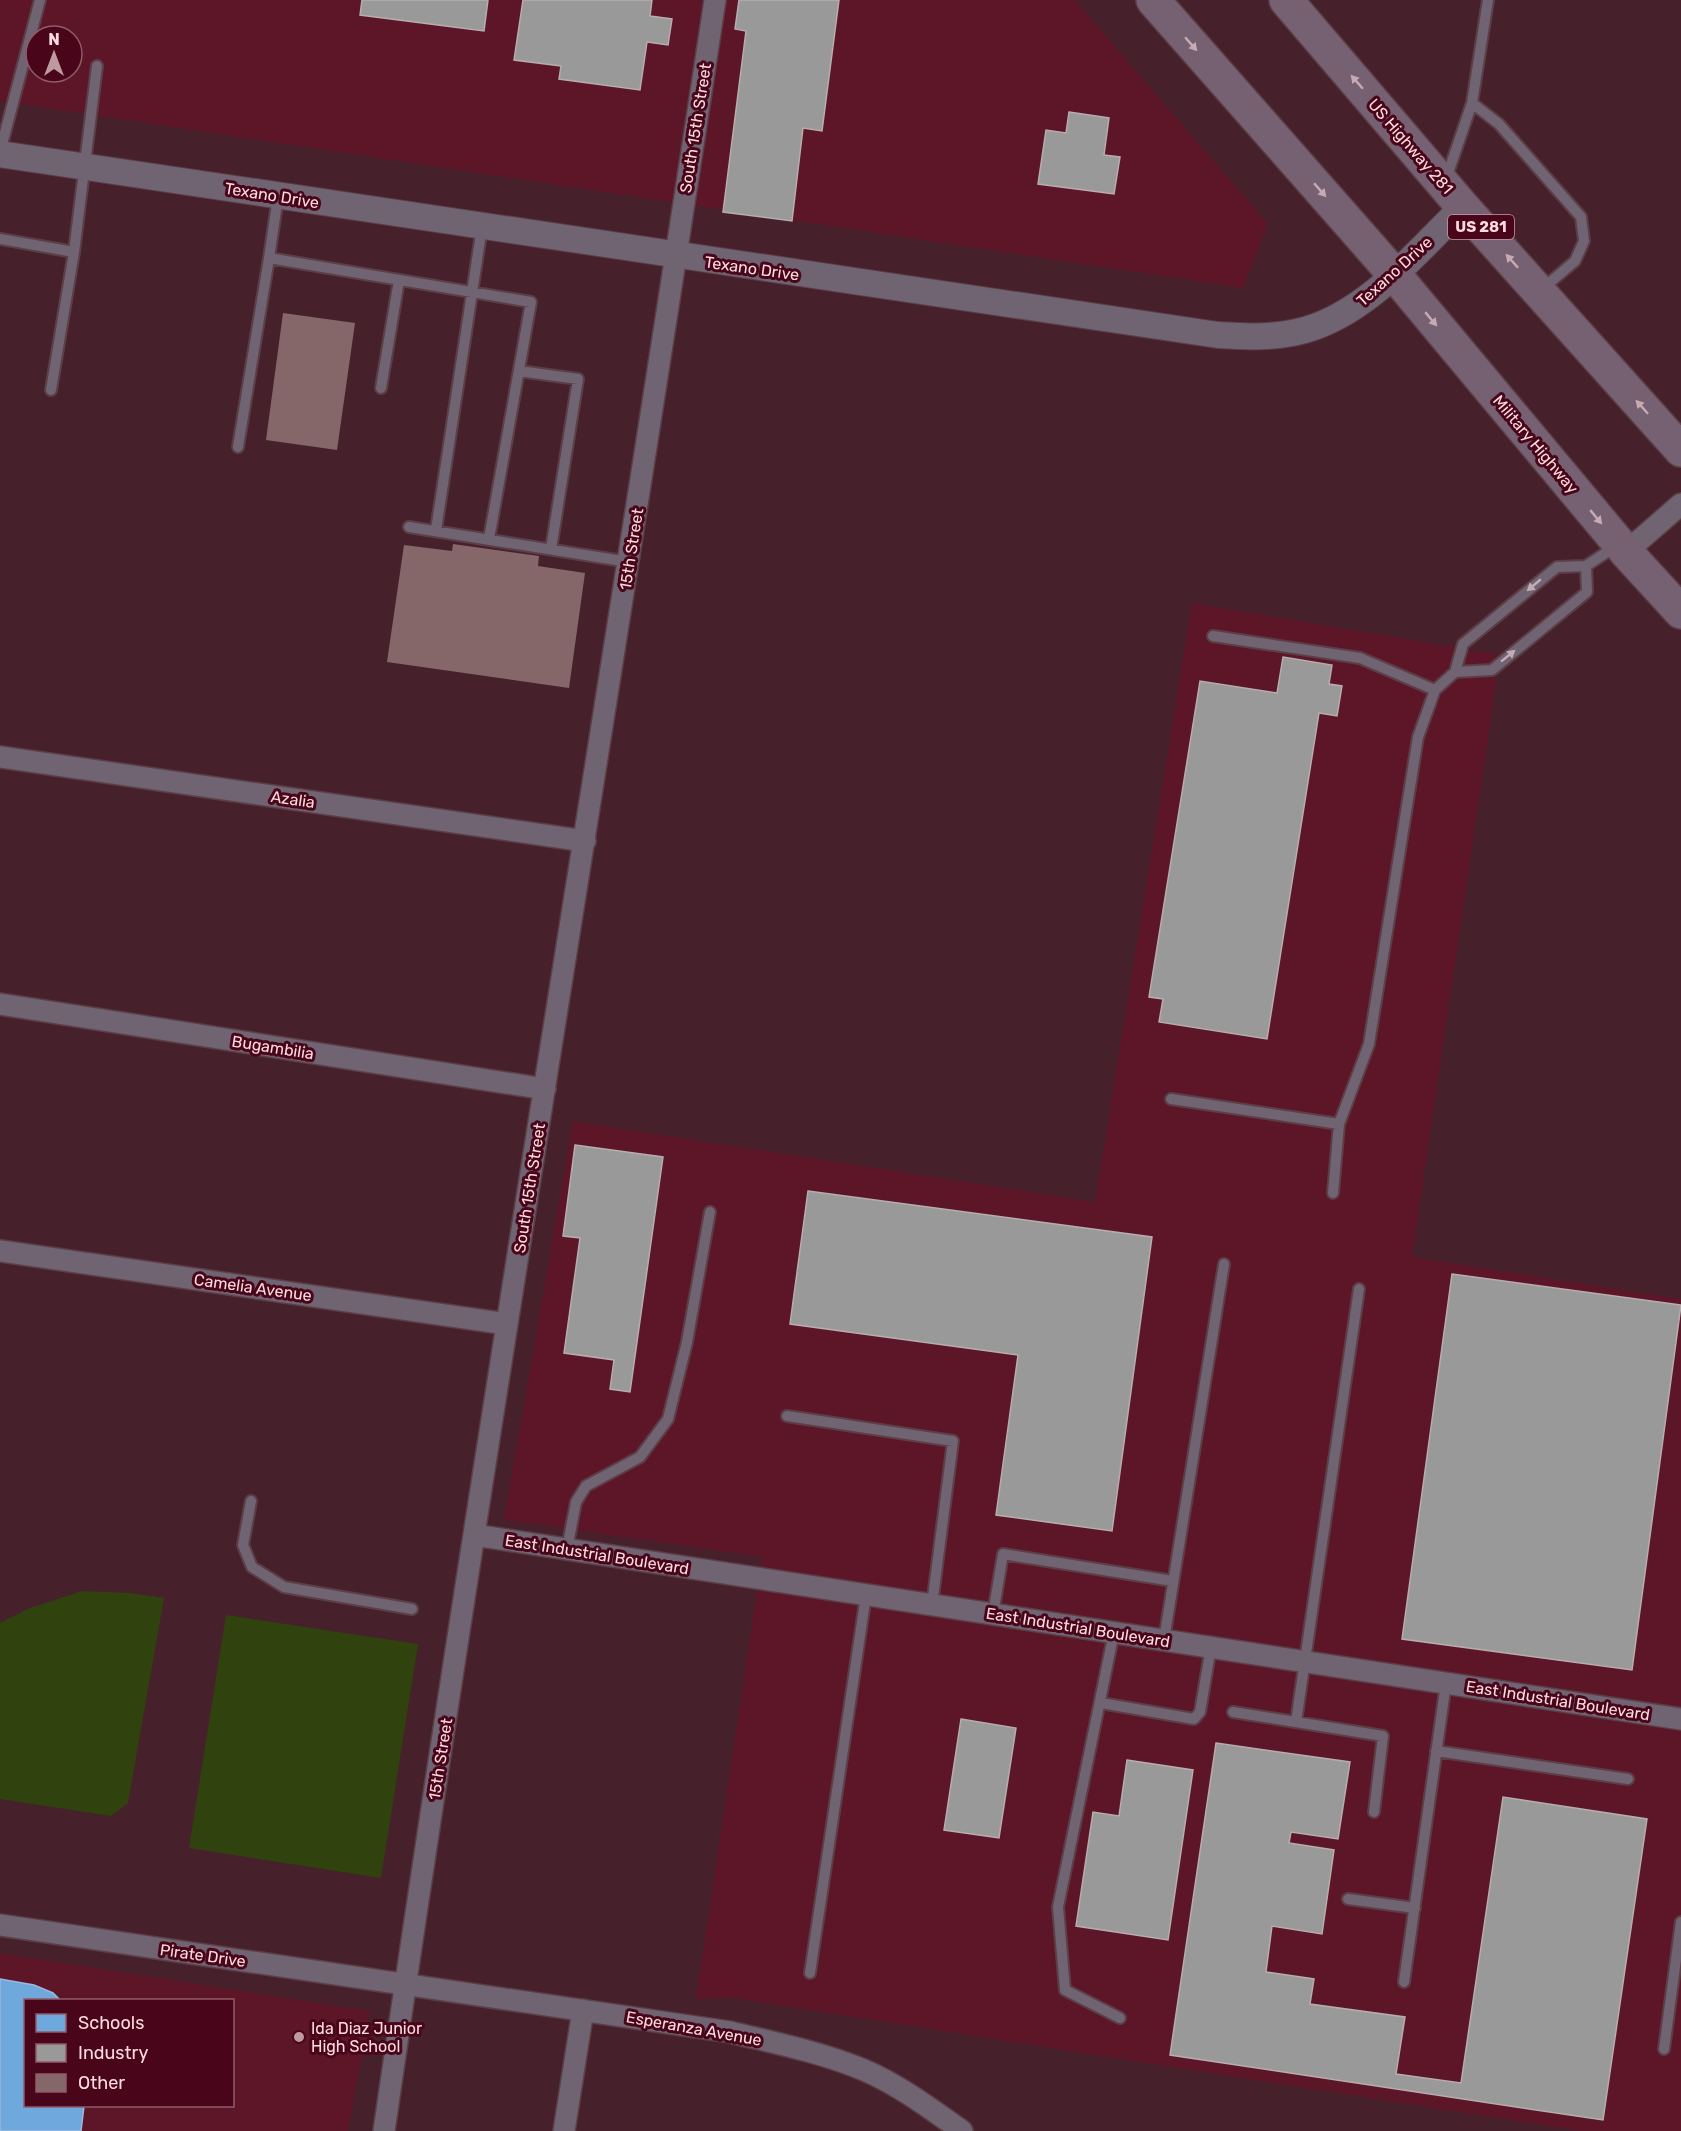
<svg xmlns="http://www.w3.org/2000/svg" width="1681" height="2131" font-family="Rubik,sans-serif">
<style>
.built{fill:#5c1628;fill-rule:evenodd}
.green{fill:#30420d}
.schools{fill:#6fa8dc;stroke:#9ab7dd;stroke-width:1.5}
.industry{fill:#999;stroke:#b7adae;stroke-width:1.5}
.building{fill:#866769}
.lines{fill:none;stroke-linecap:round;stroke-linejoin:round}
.service-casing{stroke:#5c3e46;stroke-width:14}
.minor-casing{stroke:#5c3e46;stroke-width:24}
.tertiary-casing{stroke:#5c3e46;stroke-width:28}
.primary-casing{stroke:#5c3e46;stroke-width:36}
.service{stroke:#706372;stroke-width:10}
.minor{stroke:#706372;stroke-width:21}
.tertiary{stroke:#706372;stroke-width:26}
.primary{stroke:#766172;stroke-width:33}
.oneway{fill:#c8aab3}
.oneway2{fill:#c5abb3}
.poi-dot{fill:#be9aa0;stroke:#490519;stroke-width:2}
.labels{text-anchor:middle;stroke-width:6;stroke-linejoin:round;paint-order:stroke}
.shield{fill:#490519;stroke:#c89ba4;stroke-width:1.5}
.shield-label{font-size:15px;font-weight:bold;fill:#fedbdf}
.street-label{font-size:16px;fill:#fedbdf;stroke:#490519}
.poi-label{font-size:16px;fill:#fedbdf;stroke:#490519;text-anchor:start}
</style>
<rect width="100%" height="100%" fill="#46212b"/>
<!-- built -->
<path class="built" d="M0 0H1075L1268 224 1243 288 0 101ZM36 36H72V72H36Z
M1192 603 1500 655 1412 1257 1681 1299V2131H1579L734 1998 696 1999 762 1557 504 1520 573 1121 1095 1202Z
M0 1953 370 2011 348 2131H0ZM26 2000H232V2106H26Z"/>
<!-- green -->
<path class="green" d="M82 1591 130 1593 164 1598 128 1803 111 1816 0 1799V1623L30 1608Z
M226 1615 418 1644 381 1878 189 1848Z"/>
<!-- schools -->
<path class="schools" d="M0 1979 34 1985 53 1993 60 2000H26V2106H84L81 2131H0Z"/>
<!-- industry -->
<path class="industry" d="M362 0H488L484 31 360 15Z
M523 0H652L650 16 672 19 668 45 647 42 640 90 559 79 561 66 514 60Z
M739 0H839L822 131 803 128 792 221 723 212 746 31 735 29Z
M1069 112 1109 118 1104 155 1120 157 1114 194 1038 184 1046 130 1066 133Z
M1283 657 1332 665 1329 684 1342 686 1337 716 1319 713 1267 1039 1159 1022 1163 999 1149 997 1200 681 1277 693Z
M575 1145 663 1157 630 1392 610 1389 614 1360 564 1353 580 1238 563 1236Z
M808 1191 1152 1237 1112 1531 996 1515 1018 1355 790 1324Z
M1452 1274 1681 1305 1632 1670 1402 1639Z
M961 1719 1016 1728 999 1838 944 1830Z
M1216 1743 1350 1762 1338 1839 1291 1832 1289 1843 1334 1850 1322 1934 1272 1926 1266 1972 1314 1979 1310 2004 1405 2017 1396 2074 1461 2083 1503 1797 1647 1819 1603 2120 1170 2055Z
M1127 1760 1193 1770 1168 1940 1076 1926 1093 1812 1119 1816Z"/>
<!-- building -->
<path class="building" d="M283 313 355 323 337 450 266 440Z
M453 544 539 556 538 566 585 573 569 688 387 662 404 545 452 551Z"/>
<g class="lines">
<defs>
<path id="service" d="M1472 103 1499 124 1581 217 1584 241 1575 261 1541 290
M0 152 40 0
M1446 179 1472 103 1488 0
M0 239 74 252 97 66
M269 258 278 197
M519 371 578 379 551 549
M381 388 399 280
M51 390 74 252
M238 447 269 258 531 302 489 539
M409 527 629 562
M436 530 482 227
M1213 636 1360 658 1435 690
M1455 672 1492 670 1587 592 1586 566
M1171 1099 1339 1124
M1333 1193 1339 1124 1369 1044 1418 737 1435 690 1455 672 1463 644 1557 567 1586 566 1616 546
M787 1416 953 1441 932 1605
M251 1501 243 1545 252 1567 284 1587 412 1609
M567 1549 576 1502 586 1486 640 1457 668 1419 687 1342 710 1212
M993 1614 1003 1554 1173 1581
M1114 1632 1058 1907 1065 1990 1120 2018
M1164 1640 1224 1264
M1101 1703 1194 1719 1200 1712 1211 1647
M1233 1712 1383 1736 1374 1812
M1296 1722 1359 1289
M1436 1751 1628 1779
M1348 1899 1415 1908
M810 1973 866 1595
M1404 1982 1446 1683
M1664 2049 1681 1922"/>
<path id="minor" d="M1626 552 1681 504
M0 757 585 841
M0 1004 545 1089
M0 1251 507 1324
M474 1535 1681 1719
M0 1925 730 2032C775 2043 821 2052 864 2070 899 2085 931 2109 962 2131
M384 2131C487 1420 608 711 715 0
M564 2131 583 2010"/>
<path id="tertiary" d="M0 154 1218 335C1248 337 1276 338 1305 330 1369 312 1417 251 1463 207"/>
<path id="primary" d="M1153 0 1394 274 1626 552 1681 612
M1286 0 1463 207 1681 450"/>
</defs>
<!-- service casing -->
<use href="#service" class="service-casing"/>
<!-- minor casing -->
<use href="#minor" class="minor-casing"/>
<!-- tertiary casing -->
<use href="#tertiary" class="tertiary-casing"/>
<!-- primary casing -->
<use href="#primary" class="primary-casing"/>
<!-- service -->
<use href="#service" class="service"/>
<!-- minor -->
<use href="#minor" class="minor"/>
<!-- tertiary -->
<use href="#tertiary" class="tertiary"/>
<!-- primary -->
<use href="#primary" class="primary"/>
</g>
<!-- one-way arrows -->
<defs><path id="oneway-solid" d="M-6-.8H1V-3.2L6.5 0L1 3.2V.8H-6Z" transform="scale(1.5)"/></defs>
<g class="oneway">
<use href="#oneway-solid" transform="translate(1191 44) rotate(49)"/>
<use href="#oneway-solid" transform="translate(1357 82) rotate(-131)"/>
<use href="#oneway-solid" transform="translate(1320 190) rotate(49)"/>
<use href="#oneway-solid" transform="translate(1512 261) rotate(-132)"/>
<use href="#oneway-solid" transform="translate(1431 319) rotate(50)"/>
<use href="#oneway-solid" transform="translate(1642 407) rotate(-132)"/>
<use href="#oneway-solid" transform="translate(1596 517) rotate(50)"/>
</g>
<g class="oneway2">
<use href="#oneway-solid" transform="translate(1534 585) rotate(140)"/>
<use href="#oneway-solid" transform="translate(1508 656) rotate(-39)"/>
</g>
<!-- markers -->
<circle class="poi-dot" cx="299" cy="2037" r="6"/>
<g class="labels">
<!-- shield labels -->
<rect class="shield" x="1448" y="215" width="66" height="24" rx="4.5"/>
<g class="shield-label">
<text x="1481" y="232">US 281</text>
</g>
<!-- street labels -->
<g class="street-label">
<text transform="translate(695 128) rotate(-81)" y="6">South 15th Street</text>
<text transform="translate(1411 146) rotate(49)" y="6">US Highway 281</text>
<text transform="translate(272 195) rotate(9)" y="6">Texano Drive</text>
<text transform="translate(752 268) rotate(8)" y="6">Texano Drive</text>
<text transform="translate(1394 271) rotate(-42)" y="6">Texano Drive</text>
<text transform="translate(1536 444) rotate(50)" y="6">Military Highway</text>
<text transform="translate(631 549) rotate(-81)" y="6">15th Street</text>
<text transform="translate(293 799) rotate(8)" y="6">Azalia</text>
<text transform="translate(273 1047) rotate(9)" y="6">Bugambilia</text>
<text transform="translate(529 1188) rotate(-81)" y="6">South 15th Street</text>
<text transform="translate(253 1287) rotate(8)" y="6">Camelia Avenue</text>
<text transform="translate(597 1554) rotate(9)" y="6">East Industrial Boulevard</text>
<text transform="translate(1078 1627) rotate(9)" y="6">East Industrial Boulevard</text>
<text transform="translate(1558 1700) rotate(9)" y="6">East Industrial Boulevard</text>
<text transform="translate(440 1759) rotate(-81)" y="6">15th Street</text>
<text transform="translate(203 1955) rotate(8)" y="6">Pirate Drive</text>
<text transform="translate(694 2028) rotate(10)" y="6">Esperanza Avenue</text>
</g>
<!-- poi labels -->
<g class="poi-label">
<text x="311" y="2034">Ida Diaz Junior<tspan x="311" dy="18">High School</tspan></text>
</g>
</g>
<!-- legend -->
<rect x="24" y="1999" width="210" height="108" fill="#490519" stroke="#915b68" stroke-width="1.5"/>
<rect x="36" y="2014" width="30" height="18" fill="#6fa8dc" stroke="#915b68" stroke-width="1.5"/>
<text x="78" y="2029" font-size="18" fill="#fedbdf">Schools</text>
<rect x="36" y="2044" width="30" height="18" fill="#999999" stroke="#915b68" stroke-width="1.5"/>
<text x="78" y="2059" font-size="18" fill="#fedbdf">Industry</text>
<rect x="36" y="2074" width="30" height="18" fill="#866769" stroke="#915b68" stroke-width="1.5"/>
<text x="78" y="2089" font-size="18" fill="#fedbdf">Other</text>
<!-- north arrow -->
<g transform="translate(54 54)"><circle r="28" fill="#490519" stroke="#915b68" stroke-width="1.5"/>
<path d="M0-4.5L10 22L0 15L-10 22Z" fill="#be9aa0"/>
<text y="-9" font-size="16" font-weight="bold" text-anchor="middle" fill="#fedbdf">N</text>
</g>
</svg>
